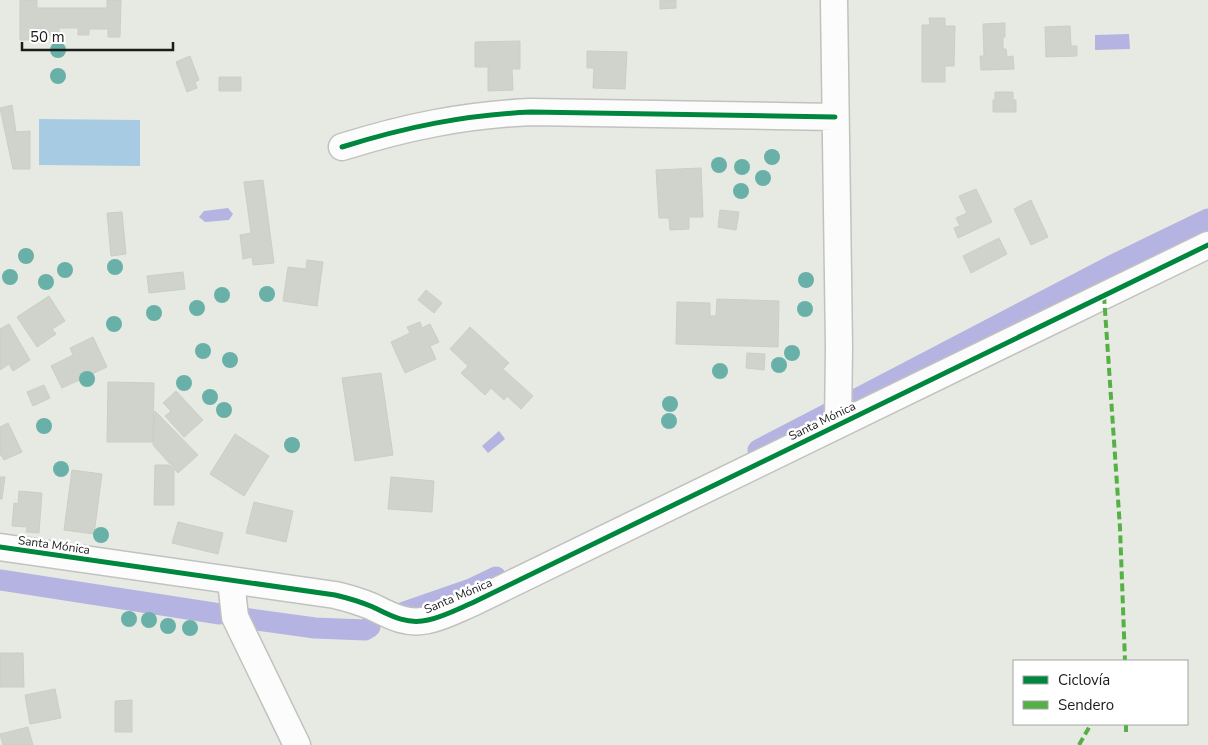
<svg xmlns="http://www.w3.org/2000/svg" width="1208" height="745" font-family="'Nunito Sans',sans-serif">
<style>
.pitch{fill:#a8cbe4}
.water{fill:#b5b3e1}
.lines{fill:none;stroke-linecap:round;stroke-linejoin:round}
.canal{stroke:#b5b3e1;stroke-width:21}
.building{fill:#d0d3cc;stroke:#cacec4}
.minor-casing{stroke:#c1c2bf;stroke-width:29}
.minor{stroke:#fbfcfb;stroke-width:26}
.quiet{stroke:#55b145;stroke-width:4;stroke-dasharray:8 4;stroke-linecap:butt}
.cycleway-casing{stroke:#fff;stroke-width:8}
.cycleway{stroke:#00873e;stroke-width:5}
.tree{fill:#69b0a8}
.labels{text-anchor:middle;stroke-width:5;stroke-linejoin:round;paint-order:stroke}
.street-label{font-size:12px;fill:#1b1b1b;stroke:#fff}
</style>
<rect width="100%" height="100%" fill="#e7eae2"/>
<!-- pitch -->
<path class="pitch" d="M39 119 140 120V166L39 165Z"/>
<!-- water -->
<path class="water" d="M1129 34 1130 49 1095 50V35Z
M228 208 233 214 229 220 205 222 199 217 204 211Z
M499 431 505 439 488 453 482 446Z"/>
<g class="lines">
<!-- canal -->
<path class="canal" d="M841 407 1113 265 1208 219
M758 450 831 412
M0 580 220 614
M396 615 471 589 496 577
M243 618 315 628 365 630 370 627"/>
</g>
<!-- building -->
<path class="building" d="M20 0H37V8H107V0H121L120 37H108V29H89V35H78V28H59V35H46V32L35 31V40H20Z
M660 0H676V8L660 9Z
M929 18H945V26H955L954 66H945V82H922V25H930Z
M1005 23V37H1003V49H1006L1007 57 1013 56 1014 69 981 70 980 56H984L983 24Z
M1070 26 1071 46H1077V56L1046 57 1045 27Z
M520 41V69H512L513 90 488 91V67H475V42Z
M587 51 627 52 625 89 593 88 594 68H587Z
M190 56 199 80 195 82 197 88 187 92 176 62Z
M219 77H241V91H219Z
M995 92H1013V100H1016V112H993V100H995Z
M12 105 16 132 30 131V169H13L0 108Z
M701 168 703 217H689V229L670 230 669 218H659L656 170Z
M263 180 274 263 253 265 252 257 243 259 240 235 251 233 244 182Z
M976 189 992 222 958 238 954 228 960 226 956 218 967 213 959 196Z
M1031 200 1048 237 1031 245 1014 209Z
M720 210 739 212 736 230 718 227Z
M122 212 126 254 111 256 107 213Z
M999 238 1007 254 971 273 963 256Z
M307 260 323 262 317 306 283 301 288 267 306 269Z
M183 272 185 289 149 293 147 276Z
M426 290 442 303 434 313 418 300Z
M49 296 65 321 52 329 56 334 37 347 17 317Z
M717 299 779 301 778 347 676 344 677 302 710 303V316H716Z
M420 322 422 328 430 324 439 342 430 346 436 359 405 373 391 342 410 333 407 327Z
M9 324 30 360 13 371 9 364 0 370V329Z
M470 327 509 363 503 369 533 396 521 409 507 396 504 400 491 388 485 395 461 373 468 366 450 349Z
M93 337 107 367 62 388 51 366 73 355 70 348Z
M747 353 765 354 764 370 746 368Z
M381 373 393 455 355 461 342 378Z
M108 382 154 383 153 442H107Z
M44 385 50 398 33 406 27 392Z
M176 391 203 420 184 437 165 416 171 411 163 403Z
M155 411 198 455 178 473 153 445Z
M8 423 22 452 4 460 0 454V427Z
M235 434 269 456 244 496 210 474Z
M155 465H169L174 470V505H154Z
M72 470 102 474 94 534 64 530Z
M0 477H5L2 499H0Z
M391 477 434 481 432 512 388 509Z
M19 491 42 493 39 533 26 532 27 527 12 526 14 503 18 504Z
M254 502 293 511 286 542 246 533Z
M178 522 223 533 218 554 172 543Z
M0 653H23L24 687H0Z
M55 689 61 718 30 724 25 695Z
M132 700V732H115V701Z
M28 727 33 745H3L0 734Z"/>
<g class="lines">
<defs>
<path id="minor" d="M834 0 839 347 838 425
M342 147C406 127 464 115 531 112L835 117
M0 547 335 595C348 598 361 602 373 607 391 616 407 625 428 620 443 617 458 609 472 603L1208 245
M231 581 235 617 297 745"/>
</defs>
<!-- minor casing -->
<use href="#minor" class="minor-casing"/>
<!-- minor -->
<use href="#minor" class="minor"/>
<!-- quiet -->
<path class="quiet" d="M1104 296 1120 528 1125 661
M1126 724V735
M1079 745 1091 724"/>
<defs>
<path id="cycleway" d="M342 147C406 127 464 115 531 112L835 117
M0 547 335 595C348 598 361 602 373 607 391 616 407 625 428 620 443 617 458 609 472 603L1208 245"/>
</defs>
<!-- cycleway casing -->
<use href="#cycleway" class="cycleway-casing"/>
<!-- cycleway -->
<use href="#cycleway" class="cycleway"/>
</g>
<!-- trees -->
<g class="tree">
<circle cx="58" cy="50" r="8"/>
<circle cx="58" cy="76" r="8"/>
<circle cx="772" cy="157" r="8"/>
<circle cx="719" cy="165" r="8"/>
<circle cx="742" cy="167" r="8"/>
<circle cx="763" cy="178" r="8"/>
<circle cx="741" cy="191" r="8"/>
<circle cx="26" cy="256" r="8"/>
<circle cx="115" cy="267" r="8"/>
<circle cx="65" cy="270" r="8"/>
<circle cx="10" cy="277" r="8"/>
<circle cx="806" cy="280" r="8"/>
<circle cx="46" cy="282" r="8"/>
<circle cx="267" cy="294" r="8"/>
<circle cx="222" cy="295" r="8"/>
<circle cx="197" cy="308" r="8"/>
<circle cx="805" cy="309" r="8"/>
<circle cx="154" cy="313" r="8"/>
<circle cx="114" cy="324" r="8"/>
<circle cx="203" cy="351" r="8"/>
<circle cx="792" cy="353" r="8"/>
<circle cx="230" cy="360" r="8"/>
<circle cx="779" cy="365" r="8"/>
<circle cx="720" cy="371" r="8"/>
<circle cx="87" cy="379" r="8"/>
<circle cx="184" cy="383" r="8"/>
<circle cx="210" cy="397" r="8"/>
<circle cx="670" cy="404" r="8"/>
<circle cx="224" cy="410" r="8"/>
<circle cx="669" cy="421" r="8"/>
<circle cx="44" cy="426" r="8"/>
<circle cx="292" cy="445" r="8"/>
<circle cx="61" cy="469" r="8"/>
<circle cx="101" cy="535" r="8"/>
<circle cx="129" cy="619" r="8"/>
<circle cx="149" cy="620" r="8"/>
<circle cx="168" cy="626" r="8"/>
<circle cx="190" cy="628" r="8"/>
</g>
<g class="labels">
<!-- street labels -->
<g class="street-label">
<text transform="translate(822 421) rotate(-26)" y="4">Santa Mónica</text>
<text transform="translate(54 545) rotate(8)" y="4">Santa Mónica</text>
<text transform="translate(458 596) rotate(-23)" y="4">Santa Mónica</text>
</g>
</g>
<!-- legend -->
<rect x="1013" y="660" width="175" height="65" fill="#ffffff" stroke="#a4a4a4"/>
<rect x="1023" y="676" width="25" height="8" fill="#00873e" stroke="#a4a4a4"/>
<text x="1058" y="685" font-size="15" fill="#1b1b1b">Ciclovía</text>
<rect x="1023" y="701" width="25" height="8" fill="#55b145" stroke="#a4a4a4"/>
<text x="1058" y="710" font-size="15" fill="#1b1b1b">Sendero</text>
<!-- scale -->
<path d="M22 42v8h151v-8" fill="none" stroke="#1b1b1b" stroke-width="2.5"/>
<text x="30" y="42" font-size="15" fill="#1b1b1b" stroke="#ffffff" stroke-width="4" paint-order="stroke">50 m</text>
</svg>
